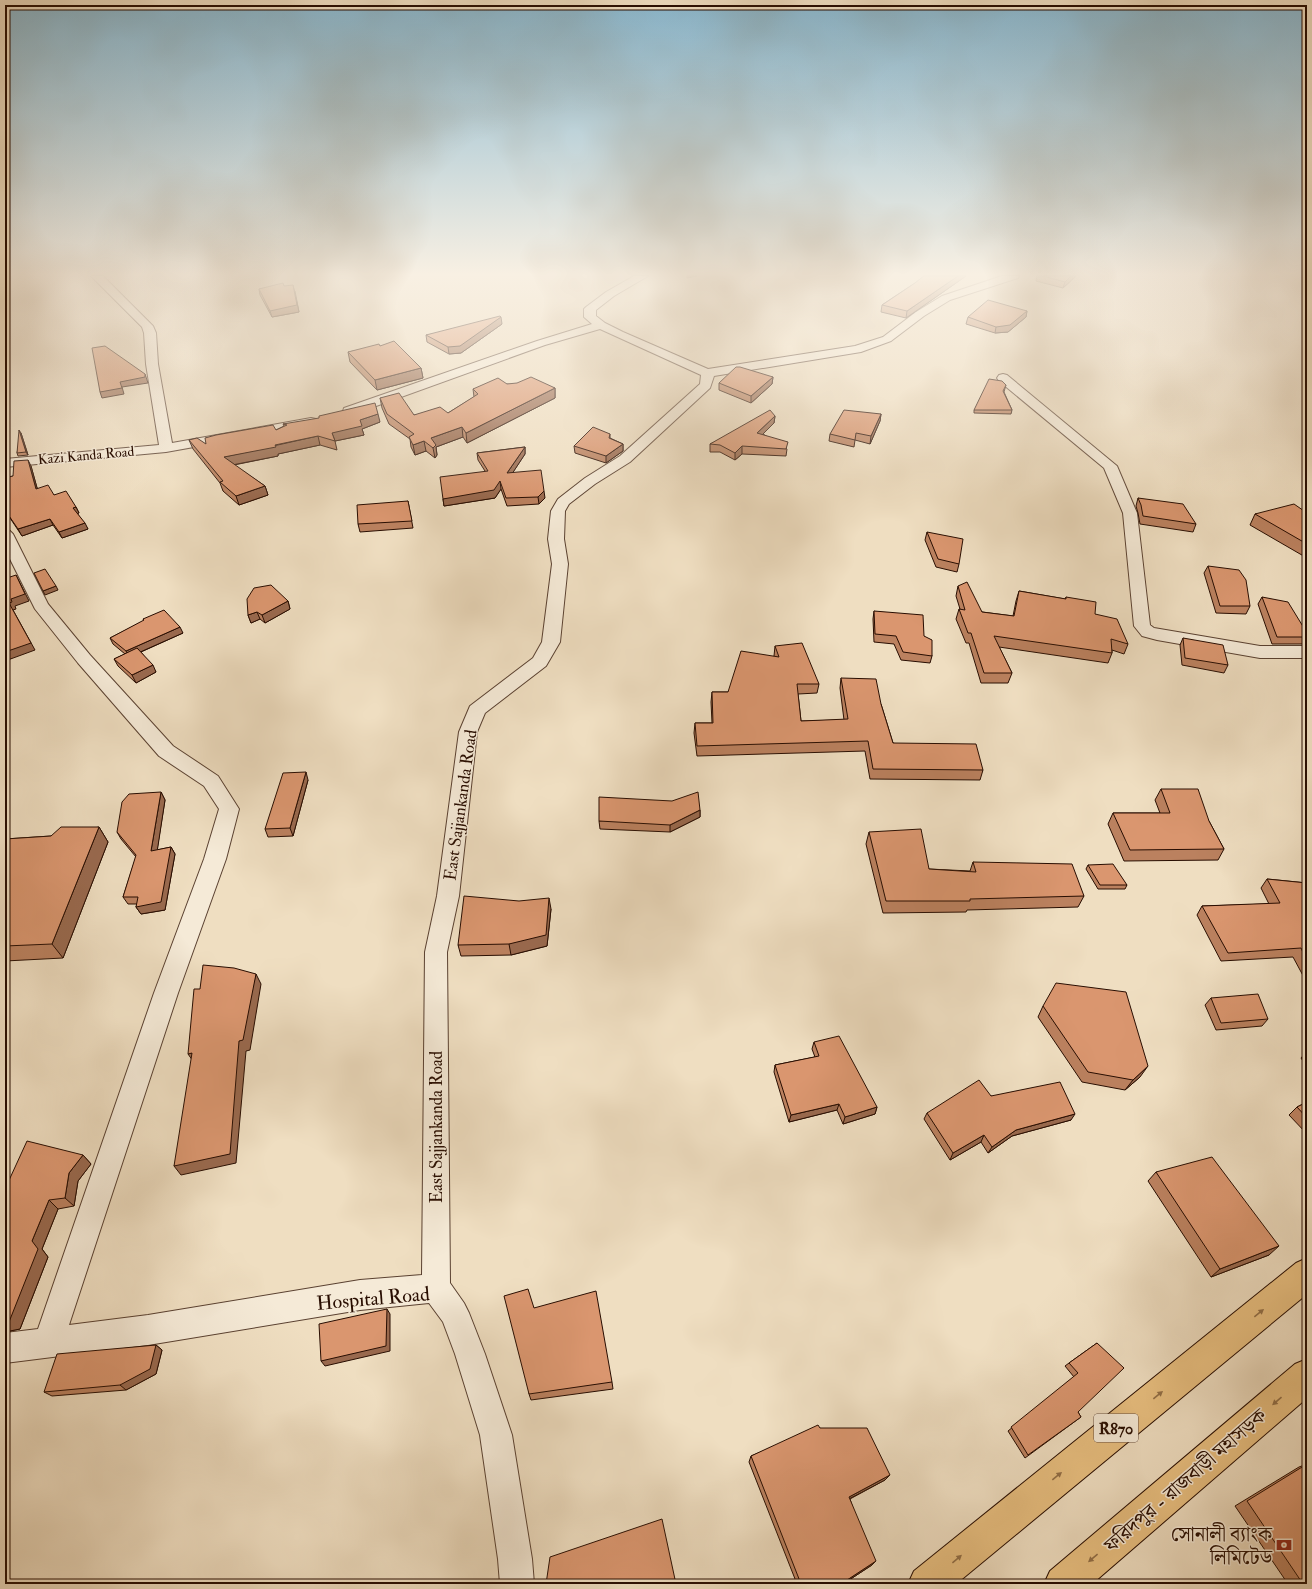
<svg xmlns="http://www.w3.org/2000/svg" width="1312" height="1589" font-family="'IM FELL Double Pica','Noto Serif Bengali',serif">
<style>
.lines{fill:none;stroke-linecap:round;stroke-linejoin:round}
.street-casing{stroke:#5a4131;stroke-width:2}
.primary-casing{stroke:#280d01;stroke-width:2}
.street{fill:#f5ead7;fill-rule:evenodd}
.primary{fill:#e8bf80;fill-rule:evenodd}
.wall{fill:#bb815f;stroke:#280d01}
.shaded-wall{fill:#99694e;stroke:#280d01}
.building{fill:#da966f;stroke:#280d01}
.oneway{fill:#926f47}
.labels{text-anchor:middle;stroke-width:3;stroke-linejoin:round;paint-order:stroke}
.far-street-label{font-size:14px;fill:#280d01;stroke:#f5ead7}
.shield{fill:#f5ead7;stroke:#664f41;stroke-width:1}
.shield-label{font-size:16px;font-weight:bold;fill:#280d01}
.street-label{font-size:17px;fill:#280d01;stroke:#f5ead7}
.near-street-label{font-size:20px;fill:#280d01;stroke:#f5ead7}
.near-poi-label{font-size:20px;fill:#280d01;stroke:#f5ead7;text-anchor:end}
</style>
<rect width="100%" height="100%" fill="#efdec1"/>
<filter id="stains"><feTurbulence type="fractalNoise" baseFrequency=".005" numOctaves="4"/><feColorMatrix values="0 0 0 0 .2 0 0 0 0 .09 0 0 0 0 .02 0 0 0 .5 -.17"/></filter>
<radialGradient id="worn" r=".72"><stop offset=".6" stop-color="#630" stop-opacity="0"/><stop offset="1" stop-color="#630" stop-opacity=".3"/></radialGradient>
<g class="lines">
<defs>
<path id="street" d="M91 276H103L153 326 156 333 158 364 172 443 311 418 316 419 318 422 316 425 311 426 166 452 5 467V459L159 445 146 364 144 333 142 327Z
M634 276H648L614 296 596 310V316L605 323 623 332 708 369 855 346 883 337 916 312 942 296 1002 276H1019L1018 278 950 300 924 316 891 341 861 352 714 376 710 388 630 462 595 484 569 504 565 511 564 539 568 564 560 642 546 666 485 713 477 732 459 896 447 952 450 1283 464 1303 469 1313 485 1354 512 1435 532 1559 534 1584H500L498 1559 480 1435 455 1354 443 1322 429 1303 360 1310 148 1345 5 1363V1333L38 1329 154 993 204 859 219 809 204 786 159 756 78 663 35 609 5 549V529L10 531 13 534 48 604 90 655 173 746 218 776 239 809 226 859 178 993 69 1325 148 1315 360 1280 422 1275 425 952 437 896 459 732 470 706 533 658 542 642 552 564 548 539 551 511 558 499 585 478 620 456 700 384 701 375 600 329 545 345 354 414H344L343 411 344 408 537 341 592 324 584 317V309L586 307 606 292Z
M1003 374 1007 375 1117 466 1137 513 1150 625 1154 628 1260 646H1307V658H1260L1157 640 1142 636 1134 626 1123 513 1104 468 999 381 997 378 999 375Z"/>
<path id="primary" d="M1307 1258V1294L956 1584H908L914 1571 1296 1263Z
M1307 1359V1398L1092 1584H1044L1050 1571 1295 1364Z"/>
</defs>
<!-- street casing -->
<use href="#street" class="street-casing"/>
<!-- primary casing -->
<use href="#primary" class="primary-casing"/>
<!-- street -->
<use href="#street" class="street"/>
<!-- primary -->
<use href="#primary" class="primary"/>
</g>
<!-- wall -->
<path class="wall" d="M924 276H966L906 318 881 312 882 305 915 283Z
M1037 276H1076L1063 288 1036 281Z
M284 286 295 291 299 312 272 317 260 295 259 289Z
M1027 311 1026 317 1008 332 995 333 966 324 968 317Z
M502 324 461 353 449 354 427 342 426 335Z
M380 346 421 368 423 378 377 390 350 362 348 352Z
M773 377 772 384 751 403 719 390V383Z
M507 384 555 388V398L467 443 463 437 436 447 437 455 435 458 426 451 415 455 411 447 410 439 389 424 382 408 380 398 414 415 448 413 474 397 473 389Z
M1006 385 1004 392 1012 410 1011 414 974 413V410Z
M881 414 880 421 870 444 855 440 854 447 829 441 830 434Z
M775 416 774 423 763 434 787 449 786 456 742 454 735 460 720 452H710V444Z
M380 422 362 429 364 435 335 441 337 450 320 445 278 454V456L234 465 265 486 268 495 239 505 223 491 220 483 193 449 189 440 206 444 276 430 284 426 283 424Z
M21 433 28 455 18 456 17 453Z
M610 434V438L623 444V451L606 463 575 453 574 446Z
M525 447V454L513 472 545 498 539 504 507 506 501 489 495 498 444 506 443 499 485 471 478 460 477 453Z
M31 466 37 488 54 495 76 507 79 513H77L88 529 62 538 53 525 22 536 6 512 5 513V478L13 476Z
M1138 498 1196 524 1193 532 1140 524 1138 513 1136 506Z
M408 501 413 528 360 532 358 524Z
M1307 513V558L1250 525 1255 514Z
M927 532 959 564 957 572 936 567 925 540Z
M1208 566 1250 606 1246 614 1216 613 1204 573Z
M958 586 982 612 1013 616 1016 601 1019 591 1065 599 1066 597 1095 614 1128 644 1124 654 1112 650V653L1108 663 999 647 1012 673 1008 683H981L969 643H966L956 619 959 609H960L956 596Z
M1262 597 1307 633V641L1305 644H1272L1258 604Z
M288 601 290 609 265 623 260 619 251 623 248 615Z
M874 611 924 636 932 656 930 663 901 660 894 644 874 642 873 619Z
M143 619 183 633 141 652 156 672 136 683 118 666 114 659 125 654 113 644 110 638 144 621Z
M1183 638 1228 665 1224 673 1182 665 1180 645Z
M775 646 819 684 817 693 798 694 801 721 844 720 840 688 841 678 881 704 893 743 983 770 980 780 870 779 865 751 697 756 694 733 695 723H712L711 702 712 692H728L774 656Z
M308 780 293 836 268 837 265 829Z
M1161 789 1209 821 1224 849 1218 860 1124 861 1108 824 1113 813H1160L1155 800Z
M161 792 165 800 157 850 171 847 175 854 165 910 141 914 136 907 137 904H128L123 897 136 857 121 839 117 832Z
M700 810V817L670 832 600 829 599 821Z
M99 827 108 842 63 958 5 961V839L51 836Z
M869 832 929 869 970 871 973 862 1084 896 1078 907 967 910 966 912 883 913 866 844Z
M1088 865 1127 885 1125 889H1098L1086 869Z
M1267 879 1307 883V983L1293 957 1221 961 1197 915 1202 906 1269 904 1261 888Z
M551 909 547 946 511 955 461 956 458 945Z
M1211 998 1268 1019 1262 1026 1216 1030 1205 1005Z
M1043 1006 1140 1077 1125 1090 1082 1082 1038 1017Z
M814 1042 877 1107 875 1114 843 1124 837 1110 789 1122 774 1072 775 1065 815 1057 812 1049Z
M1307 1051V1067L1301 1058Z
M991 1096 1071 1120 1012 1136 988 1153 981 1142 950 1160 924 1119 927 1113Z
M1307 1102V1134L1289 1115 1297 1107Z
M83 1155 91 1164 78 1181 74 1206 58 1209 42 1249 48 1257 20 1329 5 1332V1189Z
M1156 1172 1269 1255 1211 1277 1148 1181Z
M534 1308 612 1382 613 1389 531 1400 529 1394Z
M1097 1343 1078 1412 1081 1417 1025 1458 1008 1431 1074 1377 1065 1366 1069 1363Z
M156 1345 162 1350 156 1374 126 1390 52 1396 44 1392Z
M820 1428 885 1480 850 1499 872 1565 843 1584H797L749 1462 751 1456Z
M1307 1464V1584H1288L1235 1506 1299 1467Z"/>
<!-- shaded-wall -->
<path class="shaded-wall" d="M687 276H697L687 278Z
M958 276H966L906 318 907 311Z
M1071 276H1076L1063 288 1065 282Z
M293 285 299 312 272 317 270 311Z
M1027 311 1026 317 1008 332 995 333 996 327Z
M501 317 502 324 461 353 449 354 448 347Z
M421 368 423 378 377 390 375 380Z
M145 374 148 383 122 387 124 394 102 398 100 392 120 382Z
M773 377 772 384 751 403V396Z
M555 388V398L467 443 466 433Z
M378 414 380 422 362 429 364 435 335 441 332 433 360 420Z
M881 414 880 421 870 444 871 436Z
M775 416 774 423 757 440V433Z
M462 427 463 437 436 447 437 455 435 458 431 438Z
M19 430 21 433 28 455 26 452Z
M318 436 320 445 278 454V456L227 466 224 457Z
M424 441 426 451 415 455 413 445Z
M623 444V451L606 463V456Z
M742 446V454L735 460V453Z
M525 447V454L508 480 507 473Z
M28 460 31 466 39 495 36 489Z
M500 481 501 489 495 498 444 506 443 499Z
M265 486 268 495 239 505 236 496Z
M544 491 545 498 539 504 538 497Z
M76 507 79 513 76 514 73 508Z
M50 519 53 525 22 536 18 529Z
M85 523 88 529 62 538 59 532Z
M16 575 29 601 15 606 16 609 13 610 35 650 5 661V652L9 603 11 599Z
M56 586 58 590 45 595 43 591Z
M288 601 290 609 265 623 262 615Z
M257 612 260 619 251 623 248 615Z
M180 627 183 633 129 657 126 651Z
M153 665 156 672 136 683 132 675Z
M306 772 308 780 293 836 290 828Z
M161 792 165 800 156 859 151 851Z
M700 810V817L670 832V825Z
M99 827 108 842 63 958 52 944Z
M171 847 175 854 165 910 141 914 136 907Z
M549 898 551 909 547 946 511 955 509 944Z
M256 974 261 984 250 1050 246 1051 236 1163 181 1175 174 1166 239 1041Z
M192 1053 195 1064 188 1054Z
M1148 1066 1140 1077 1125 1090 1133 1080Z
M839 1104 837 1110 789 1122 791 1115Z
M877 1107 875 1114 843 1124 845 1117Z
M1075 1114 1071 1120 1012 1136 988 1153 992 1147 1016 1130Z
M984 1135 981 1142 950 1160 953 1153Z
M83 1155 91 1164 78 1181 74 1206 65 1198 69 1173Z
M49 1200 58 1209 42 1249 48 1257 20 1329 5 1332V1323L32 1241Z
M1279 1246 1269 1255 1211 1277 1220 1269Z
M387 1309 390 1314V1351L325 1366 321 1361Z
M156 1345 162 1350 156 1374 126 1390 120 1385Z
M890 1475 885 1480 845 1501 849 1497Z
M876 1561 872 1565 843 1584H841Z"/>
<!-- building -->
<path class="building" d="M924 276H958L907 311 882 305 915 283Z
M1043 276H1071L1065 282Z
M283 283 284 286 293 285 297 305 270 311 259 289Z
M988 300 1027 311 1010 325 996 327 968 317Z
M500 316 501 317 460 346 448 347 426 335Z
M394 341 421 368 375 380 348 352 379 344 380 346Z
M105 346 145 374V377L120 382 122 388 100 392 92 348Z
M736 367H740L773 377 751 396 719 383Z
M531 377 555 388 466 433 462 427 431 438 436 445 433 448 424 441 413 445 409 437 414 434 387 414 380 398 399 393 414 415 440 407 448 413 478 394 473 389 498 378 507 384 517 383Z
M989 379 1002 381 1006 385 1003 391 1012 410H974Z
M375 403 378 414 360 420 362 426 332 433 335 441 318 436 275 445 276 447 224 457 265 486 236 496 220 482 223 481 189 440 197 438 206 444 205 438 216 435 273 425 276 430 287 425 283 424 319 418V416Z
M770 410 775 416 757 433 788 442 786 449 742 446 735 453 720 445 710 444Z
M844 410 881 414 871 436 856 433 855 440 830 434Z
M593 427 610 434 609 438 623 444 606 456 574 446Z
M19 430 26 452 17 453Z
M525 447 507 473 541 470 544 491 538 497 506 498 500 481 494 490 443 499 440 477 488 471 477 453Z
M28 460 36 489 48 485 54 495 66 491 76 507 73 508 85 523 59 532 50 519 18 529 5 510V478L13 476 14 461Z
M1138 498 1183 504 1196 524 1143 516 1141 505Z
M408 501 412 521 358 524 357 505Z
M1294 504 1307 513V544L1255 514Z
M927 532 963 539 959 564 938 559Z
M1208 566 1239 570 1246 580 1250 606H1220Z
M45 569 56 586 43 591 34 573Z
M5 575 7 578 16 575 25 594 11 599 12 602 9 603 31 643 5 652Z
M967 582 982 612 1014 616 1019 591 1066 599V597L1096 602 1095 614 1117 619 1128 644 1111 639 1112 653 994 636 1012 673H984L971 633H968L959 609 965 610 958 586Z
M271 585 288 601 262 615 257 612 248 615 247 599 254 588Z
M1262 597 1288 602 1307 633V637H1277Z
M164 610 180 627 126 651 110 638 144 620 143 619Z
M874 611 923 615 924 636 932 640V656L903 652 896 636 875 634Z
M1183 638 1223 645 1228 665 1185 658Z
M802 643 819 684H797L801 721 848 719 841 678 876 679 881 704 893 743 976 744 983 770 873 769 868 741 697 746 695 723H713L712 692H728L741 651 779 657 775 646Z
M137 648 153 665 132 675 114 659Z
M306 772 290 828 265 829 283 773Z
M1161 789H1198L1209 821 1224 849 1130 850 1113 813H1170Z
M161 792 151 851 171 847 161 902 136 907 138 897H123L136 855 117 832 122 802 129 794Z
M698 792 700 810 670 825 599 821V797L672 801Z
M61 827H99L52 944 5 946V839L51 836Z
M921 829 929 869 976 872 973 862 1072 864 1084 896 970 899V901H886L869 832Z
M1113 864 1127 885H1100L1088 865Z
M1267 879 1307 883V961L1301 948 1228 953 1202 906 1280 903Z
M464 896 519 901 549 898 546 935 509 944 458 945Z
M203 965 234 968 256 974 243 1040 239 1041 230 1154 174 1166 192 1053 188 1054 194 989H200Z
M1056 983 1126 992 1148 1066 1133 1080 1088 1072 1043 1006Z
M1258 994 1268 1019 1221 1023 1211 998Z
M839 1036 877 1107 845 1117 839 1104 791 1115 775 1065 819 1056 814 1042Z
M979 1080 991 1096 1060 1082 1075 1114 1016 1130 992 1147 984 1135 953 1153 927 1113Z
M1307 1102V1118L1297 1107Z
M27 1141 83 1155 69 1173 65 1198 49 1200 32 1241 38 1249 9 1322 5 1323V1189Z
M1212 1157 1279 1246 1220 1269 1156 1172Z
M528 1289 534 1308 596 1291 612 1382 529 1394 504 1296Z
M387 1309 386 1346 321 1361 319 1324Z
M1097 1343 1124 1368 1078 1412 1081 1417 1028 1455 1011 1427 1078 1373 1069 1363Z
M156 1345 150 1369 120 1385 44 1392 57 1354Z
M818 1425 820 1428H867L890 1475 849 1497 876 1561 841 1584H801L751 1456Z
M1307 1464V1584H1303L1247 1501Z
M662 1519 676 1584H546L550 1557Z"/>
<!-- one-way arrows -->
<defs><path id="oneway-solid" d="M-6-.8H1V-3.2L6.5 0L1 3.2V.8H-6Z"/></defs>
<g class="oneway">
<use href="#oneway-solid" transform="translate(1259 1313) rotate(-39)"/>
<use href="#oneway-solid" transform="translate(1158 1395) rotate(-39)"/>
<use href="#oneway-solid" transform="translate(1277 1401) rotate(139)"/>
<use href="#oneway-solid" transform="translate(1057 1476) rotate(-39)"/>
<use href="#oneway-solid" transform="translate(1093 1558) rotate(140)"/>
<use href="#oneway-solid" transform="translate(957 1559) rotate(-40)"/>
</g>
<!-- sky -->
<linearGradient id="sky" x2="0" y2="1"><stop stop-color="#89b8d0"/><stop offset="0.55" stop-color="#f8f0e3"/><stop offset="1" stop-color="#f8f0e3" stop-opacity="0"/></linearGradient>
<rect width="1312" height="499" fill="url(#sky)"/>
<!-- icons -->
<defs>
<symbol id="bank-bare" viewBox="-9 -9 18 18"><path d="M-6-4H6V4H-6ZM0-2.3a2.3 2.3 0 1 0 0 4.6a2.3 2.3 0 1 0 0-4.6Z" fill="#8f2418" stroke="#f5ead7" stroke-width="2.5" paint-order="stroke"/></symbol>
</defs>
<g fill-rule="evenodd">
<use href="#bank-bare" x="1273" y="1534" width="22" height="22"/>
</g>
<g class="labels">
<!-- far-street labels -->
<g class="far-street-label">
<text transform="translate(86 455) rotate(-5)" y="5">Kazi Kanda Road</text>
</g>
<!-- shield labels -->
<rect class="shield" x="1094" y="1414" width="44" height="28" rx="3"/>
<g class="shield-label">
<text x="1116" y="1434">R870</text>
</g>
<!-- street labels -->
<g class="street-label">
<text transform="translate(460 805) rotate(-82)" y="6">East Sajjankanda Road</text>
<text transform="translate(436 1127) rotate(-90)" y="6">East Sajjankanda Road</text>
</g>
<!-- near-street labels -->
<g class="near-street-label">
<text transform="translate(373 1298) rotate(-5)" y="7">Hospital Road</text>
<text transform="translate(1185 1480) rotate(-41)" y="7">ফরিদপুর - রাজবাড়ী মহাসড়ক</text>
</g>
<!-- near-poi labels -->
<g class="near-poi-label">
<text x="1272" y="1541">সোনালী ব্যাংক<tspan x="1272" dy="23">লিমিটেড</tspan></text>
</g>
</g>
<!-- margin -->
<rect width="1312" height="1589" fill="none" stroke="#efdec1" stroke-width="20"/>
<rect x="6" y="6" width="1300" height="1577" fill="none" stroke="#280d01" stroke-width="2"/>
<rect x="10" y="10" width="1292" height="1569" fill="none" stroke="#280d01"/>
<rect width="100%" height="100%" filter="url(#stains)"/>
<rect width="100%" height="100%" fill="url(#worn)"/>
</svg>
